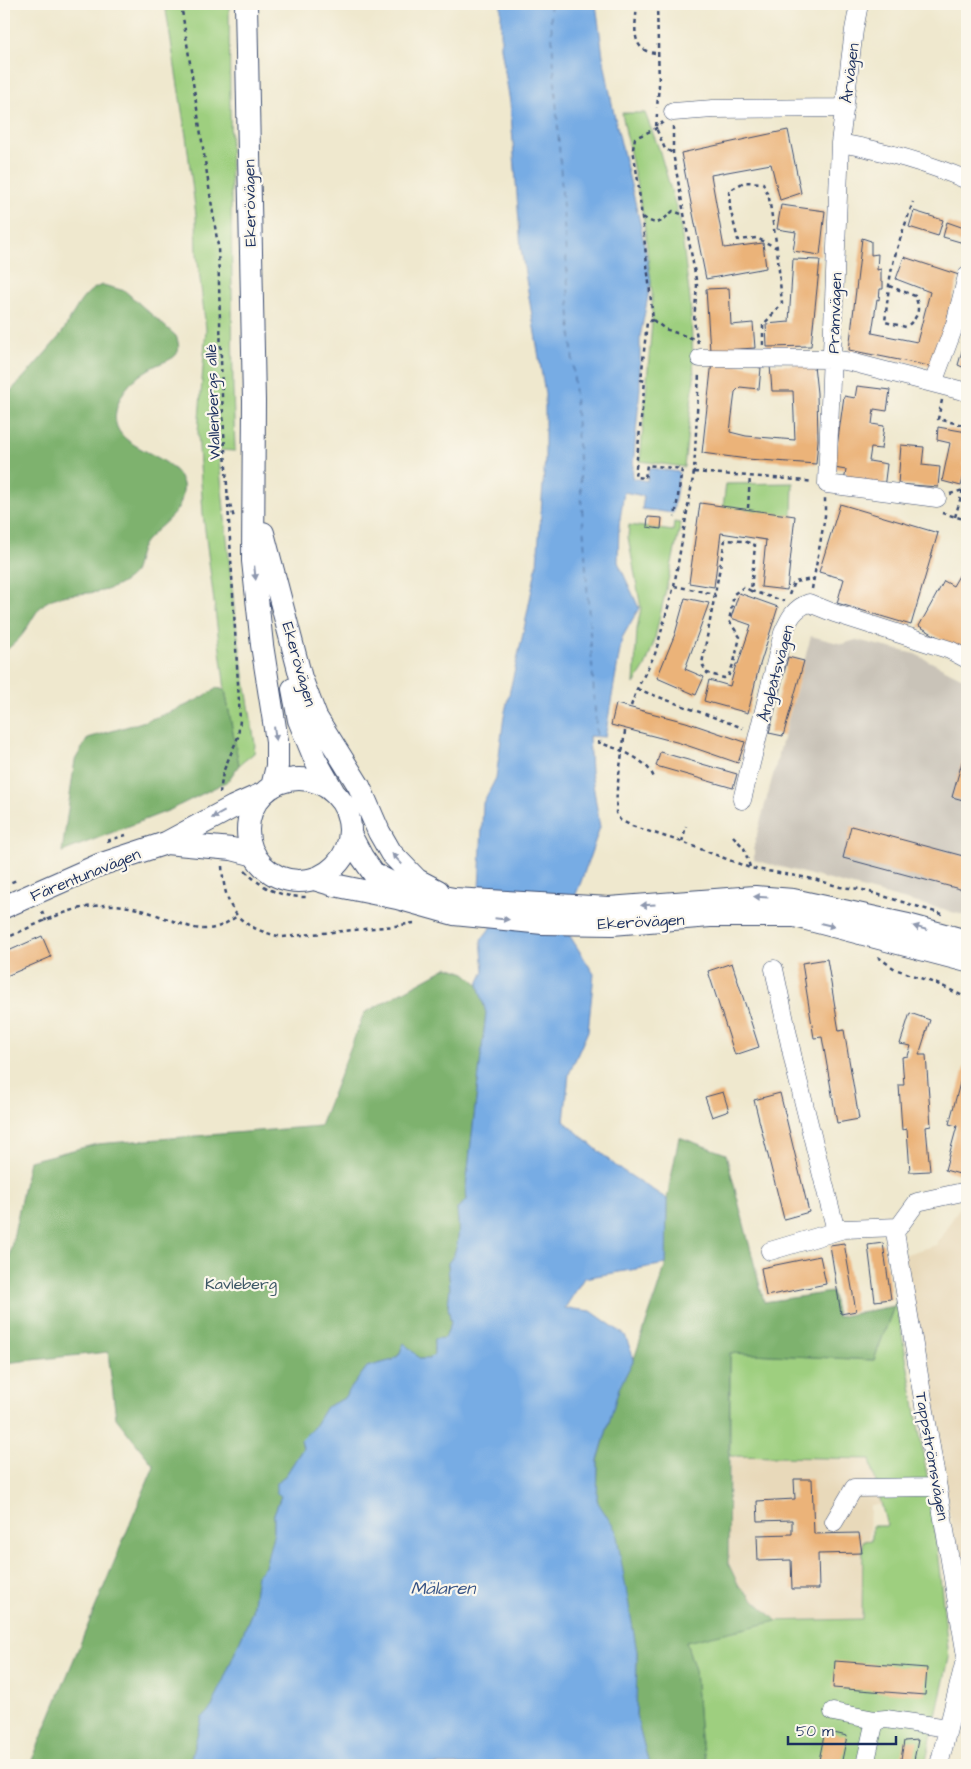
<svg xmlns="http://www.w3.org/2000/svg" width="971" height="1769" font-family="'Architects Daughter',sans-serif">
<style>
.built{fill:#e8d9ba}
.industrial{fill:#c9c3b8}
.green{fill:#9ecf7f;stroke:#5c7f6e}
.forest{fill:#7eb26e;stroke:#4c7066}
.water{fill:#77ace4;stroke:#496ea1}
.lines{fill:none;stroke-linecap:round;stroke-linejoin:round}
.ferry{stroke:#375486;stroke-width:1;stroke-dasharray:6 5;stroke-linecap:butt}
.building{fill:#ebb379}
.minor-casing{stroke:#3b4b6f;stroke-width:19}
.major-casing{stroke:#3b4b6f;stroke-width:24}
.path{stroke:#3b4b6f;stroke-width:2.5;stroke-dasharray:4 4;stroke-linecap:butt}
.minor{stroke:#fff;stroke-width:18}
.major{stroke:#fff;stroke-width:22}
.oneway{fill:#8d97ae}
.labels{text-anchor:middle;stroke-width:4.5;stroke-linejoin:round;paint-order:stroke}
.street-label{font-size:16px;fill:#1b2f5e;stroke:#fbf7ec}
.park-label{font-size:16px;fill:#3c5766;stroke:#fbf7ec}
.water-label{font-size:18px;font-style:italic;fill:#375486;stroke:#fbf7ec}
</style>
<rect width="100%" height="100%" fill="#fbf7ec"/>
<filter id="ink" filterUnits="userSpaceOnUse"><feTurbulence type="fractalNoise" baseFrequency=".02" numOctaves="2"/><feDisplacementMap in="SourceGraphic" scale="10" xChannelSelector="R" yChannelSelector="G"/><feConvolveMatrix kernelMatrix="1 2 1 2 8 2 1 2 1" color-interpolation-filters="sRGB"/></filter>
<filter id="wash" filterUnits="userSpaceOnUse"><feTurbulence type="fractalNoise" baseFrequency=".0096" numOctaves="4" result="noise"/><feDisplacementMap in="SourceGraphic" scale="20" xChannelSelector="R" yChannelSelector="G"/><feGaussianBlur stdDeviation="1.12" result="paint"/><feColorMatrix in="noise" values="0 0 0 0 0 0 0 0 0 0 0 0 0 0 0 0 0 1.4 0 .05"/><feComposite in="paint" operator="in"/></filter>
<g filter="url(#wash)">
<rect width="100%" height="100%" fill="#efe8ce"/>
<!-- built -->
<path class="built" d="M967 1204V1610L903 1255 936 1245 961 1205Z
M730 1456 917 1460 916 1506 870 1505 869 1541 862 1548V1620L777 1621 739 1586 728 1563Z"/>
<!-- industrial -->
<path class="industrial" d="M811 636 842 644 856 640 915 654 967 680V916L754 860V845Z"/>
<!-- green -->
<path class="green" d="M165 4H229L233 389 235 451 218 450 235 617 255 744 254 753 239 765 225 690 203 514 198 432 206 329 197 254 196 215 186 136Z
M622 113H645L659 149 680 221 690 300 694 378 684 467 640 461 652 323V292L644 221Z
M793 483 792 516 723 507 726 484Z
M674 522 681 523 654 642 645 667 634 684 637 629 641 608 628 537 629 525 673 531Z
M896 1301 932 1503 949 1658 925 1765H707L700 1738 695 1670 686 1642 767 1621 862 1619 863 1541 872 1540V1526H887L870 1459 730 1456V1353L874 1360Z"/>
<!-- forest -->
<path class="forest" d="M103 285 125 291 176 336C186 360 166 359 151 368 135 377 122 389 117 407 104 452 173 448 183 484 184 489 182 501 179 506 173 518 154 531 145 542 138 551 138 565 133 574 129 579 120 585 114 587 95 597 62 590 45 603 36 610 31 622 25 631 20 639 11 646 4 652V398C23 378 42 358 59 337 73 319 79 291 103 285Z
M217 688 225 690 239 765 228 781 170 810 62 852 75 760 88 738C131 725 179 714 217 688Z
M448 967 465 973 478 984 486 1013 466 1187 467 1200 457 1209C459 1228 461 1248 448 1263L450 1288 448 1306 451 1323 445 1338 434 1339V1354L429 1359H420L404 1343 399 1355 393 1360 367 1367 343 1399 326 1407 313 1428 301 1440 303 1448 286 1475 276 1483 281 1496 274 1514V1532L265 1567 257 1575 252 1612 212 1708 202 1718 189 1765H30L154 1466 116 1418 108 1352 4 1363V1282L29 1161 97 1144 320 1126 364 1013Z
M679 1137 726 1154 764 1302 832 1292 837 1317 894 1306 874 1360 730 1353 728 1563 739 1586 777 1621 686 1642 695 1670 700 1738 707 1765H649L636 1715 637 1652 628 1604 597 1501 598 1461 619 1388 634 1359 666 1264 667 1199Z"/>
<!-- water -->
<path class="water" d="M501 4H596L603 56 614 114 641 227 651 281 640 337V388L632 478 647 481 649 468 679 472 673 513 642 509 644 496 624 492 619 526 618 562 639 608 622 638 605 737 589 736 591 772 600 827 581 882 563 925 594 974 588 1031 569 1074 564 1121 617 1167 667 1199 666 1264 584 1278 565 1308 591 1311 625 1335 634 1359 619 1388 598 1460 597 1501 616 1531 637 1652 636 1715 649 1765H189L202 1718 212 1707 252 1612 257 1575 265 1567 274 1532V1514L281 1496 276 1492V1483L286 1475 303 1448 301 1440 313 1428 326 1407 343 1399 367 1367 393 1360 399 1355 404 1343 420 1359H429L434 1354V1339L445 1338 451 1323 448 1306 450 1288 448 1263C461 1248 459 1228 457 1209L467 1200 466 1187 486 1013 478 984 484 971 481 940 501 914 479 890 483 803 496 778 504 716 523 634 537 564 545 459V394L521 249 510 102 501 48Z"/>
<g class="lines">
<!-- ferry -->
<path class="ferry" d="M550 4 597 742"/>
</g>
<g id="blocks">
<!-- building -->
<path class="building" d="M788 130 801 193 780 200 771 164 711 175 724 248 763 243 766 268 706 279 681 153Z
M781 205 825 211 820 255 793 251 796 232 777 229Z
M914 211 943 220 938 236 909 227Z
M947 222 967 229V244L943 237Z
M862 238 871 241V255L878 254 877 270 881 269V281H883V289H880L879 300 877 299 872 333 917 342 930 292 896 279 904 257 959 275 934 367 849 350Z
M793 259 820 260 811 346 767 347 766 324 789 322Z
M729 288 731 325 753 323 755 348 710 351 706 289Z
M967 334V369L958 365Z
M712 361 761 368 759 389 740 387 735 392 730 432 746 436 795 440 793 391H772L770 365H814L817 393 818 440 816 464 747 459 702 453Z
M857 386 890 390 887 411 874 409 872 424 884 426 881 449 871 448 869 461 887 464 884 488 844 482 846 470 834 468 844 396 855 398Z
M938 427 967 432V444L963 467 966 468 961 486 942 481 950 443 937 440Z
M901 445 924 447 922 465 940 467 938 487 898 484Z
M700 503 795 516 787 590 761 587 766 540 721 533 714 587 689 583Z
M840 504 938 533 911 625 837 603 844 579 819 572Z
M648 517 662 518 661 529 647 527Z
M967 562V654L919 626 944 581 953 586Z
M739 593 778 607 758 671 748 713 704 701 709 680 730 686 736 664H738L751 625 731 618Z
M685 598 709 603 685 669 704 677 696 695 657 678 675 634Z
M788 657 804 661 783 736 769 733Z
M616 704 686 722 745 742 738 763 680 743 611 725Z
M967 745V801L952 797Z
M660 752 737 774 733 788 656 766Z
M851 826 967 857V891L843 858Z
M42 936 51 957 4 977V953Z
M827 959 839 1031 844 1030 859 1119 837 1123 822 1037 814 1038 802 963Z
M732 963 759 1047 735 1055 708 971Z
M910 1013 930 1020 919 1055H926L931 1126 926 1127 930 1171 910 1172 907 1129 902 1130 899 1085H904L902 1057 908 1056 911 1046 900 1044Z
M967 1057V1176L945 1170 957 1126 949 1124Z
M723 1092 729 1111 712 1117 705 1097Z
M780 1093 809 1212 784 1219 754 1100Z
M844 1243 856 1311 841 1314 830 1245Z
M883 1243 891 1299 875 1301 868 1245Z
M820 1256 826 1284 766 1296 761 1268Z
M794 1479H812L814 1534 859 1533 862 1553 818 1554 819 1589H792L791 1560 758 1561 757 1535 792 1534V1520L758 1521 757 1501 795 1499Z
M835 1661 927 1668 925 1695 833 1688Z
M825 1731 847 1736 841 1765H818Z
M918 1740 913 1765H900L904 1741Z"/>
</g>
</g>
<g filter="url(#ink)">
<use href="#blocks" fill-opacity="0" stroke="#3b4b6f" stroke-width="1"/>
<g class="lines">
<defs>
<path id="minor" d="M859 4 854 30 840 143 827 484 937 498
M673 112 713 109 845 108
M840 143C885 151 925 162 967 180
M700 358 832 359 851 362 967 392
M933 383 955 324 967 276
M742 800 783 633C789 619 794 608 809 603L834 613 950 650 967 659
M774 969 795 1068 836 1231
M770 1251 844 1229 899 1227
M834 1522 854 1488 938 1487
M833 1712 875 1720
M865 1765 875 1720 886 1719 948 1728
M939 1765 966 1656 895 1232 917 1202 967 1191"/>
<path id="major" d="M246 4 254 401 253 561 262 645 277 741V766L272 787
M263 533 301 678 316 717 359 786 379 832 391 853 417 880 438 891
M293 689 299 720 315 759 333 791
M248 830a51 51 0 1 1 102 0a51 51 0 1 1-102 0Z
M350 834 362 857 374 874 405 890 454 899 609 908 755 897 793 900 908 925 967 941
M166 843 232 849 255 855
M314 879 334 885 397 898 454 914 543 923 612 924 710 916H795L967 961
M4 907 99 865 166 843 233 807 262 794"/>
</defs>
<!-- minor casing -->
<use href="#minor" class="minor-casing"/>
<!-- major casing -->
<use href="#major" class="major-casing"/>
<!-- path -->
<path class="path" d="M181 4 218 246 222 396 240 720 238 737 223 772 220 793
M637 4C636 24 628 53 658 53
M657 4 659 85 657 108
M657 114 656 128 665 149 673 153
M663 122 655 129 635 138 633 149 638 181 653 320 665 329 697 340
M673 126V153L697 285 694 321 698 343
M643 217C659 228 660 222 673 211L684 215
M889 286 915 296C921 310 918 318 906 327L885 322 889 286C892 257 904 229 913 202
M653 320 647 322 641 380 645 381 635 477 645 478 647 465 682 469 675 517
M763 345V325L782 304 777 248 757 238 738 240 730 208 729 191 744 182 763 183 769 198 777 248
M942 400 938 419 967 426
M694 472 788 479 813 482
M950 494 963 490 967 476
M228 497 234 518
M748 508 750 476
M942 513 967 520
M955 517 963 490
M674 586 715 594
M812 589 825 516V498
M751 591 744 587 734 594 729 621 740 637 734 662 728 677 724 678 707 673 702 664 725 540 744 541 755 545 751 591 784 601
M789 595 794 582 813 579
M637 689 743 728
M631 706 637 689 655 654 674 586 694 472 699 373
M625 731 617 789 616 813 620 820 632 826 682 842 750 868 814 879 840 887 860 889 942 914
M597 742C616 748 647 758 654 778
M733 836 744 848 750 867
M107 841 126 835
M682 842 686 826
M222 866C225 911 238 927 282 937L395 926 414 923
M245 871C265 890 280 897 307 897
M4 885 17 880
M42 911 46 921
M4 939C36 925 69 906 105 905 125 904 147 911 165 918 196 929 208 937 237 916
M878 957 895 969 940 985 967 998"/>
<!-- minor -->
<use href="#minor" class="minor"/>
<!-- major -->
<use href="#major" class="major"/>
</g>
<!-- one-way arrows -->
<defs><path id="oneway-solid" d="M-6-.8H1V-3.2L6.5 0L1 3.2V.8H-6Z" transform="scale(1.25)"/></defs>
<g class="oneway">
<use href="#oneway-solid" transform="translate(255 573) rotate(84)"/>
<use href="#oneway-solid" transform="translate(275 734) rotate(83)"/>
<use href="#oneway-solid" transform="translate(218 815) rotate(152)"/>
<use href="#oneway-solid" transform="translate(397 859) rotate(-133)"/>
<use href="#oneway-solid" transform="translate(761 897) rotate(-177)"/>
<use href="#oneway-solid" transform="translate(648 905) rotate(176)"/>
<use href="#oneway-solid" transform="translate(502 919) rotate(6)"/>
<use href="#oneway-solid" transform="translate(828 925) rotate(14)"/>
<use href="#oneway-solid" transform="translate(920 928) rotate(-164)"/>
</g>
</g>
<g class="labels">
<!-- street labels -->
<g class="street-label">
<text transform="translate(849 73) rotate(-83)" y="6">Årvägen</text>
<text transform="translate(249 203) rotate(-91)" y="6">Ekerövägen</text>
<text transform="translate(834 313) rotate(-88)" y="6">Pråmvägen</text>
<text transform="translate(212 402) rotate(-92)" y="6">Wallenbergs allé</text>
<text transform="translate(300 664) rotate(74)" y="6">Ekerövägen</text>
<text transform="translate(775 673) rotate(-75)" y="6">Ångbåtsvägen</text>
<text transform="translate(85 874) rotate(-22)" y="6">Färentunavägen</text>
<text transform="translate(641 921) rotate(-3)" y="6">Ekerövägen</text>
<text transform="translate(933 1456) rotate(80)" y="6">Tappströmsvägen</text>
</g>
<!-- park labels -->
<g class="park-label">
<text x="241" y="1289">Kavleberg</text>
</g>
<!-- water labels -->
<g class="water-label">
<text x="443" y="1594">Mälaren</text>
</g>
</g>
<!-- margin -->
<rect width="971" height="1769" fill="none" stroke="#fbf7ec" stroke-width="20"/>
<!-- scale -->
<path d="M788 1736v8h108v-8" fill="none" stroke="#1b2f5e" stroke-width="2.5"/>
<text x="796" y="1736" font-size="15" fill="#1b2f5e" stroke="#fbf7ec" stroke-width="4" paint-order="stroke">50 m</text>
</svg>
